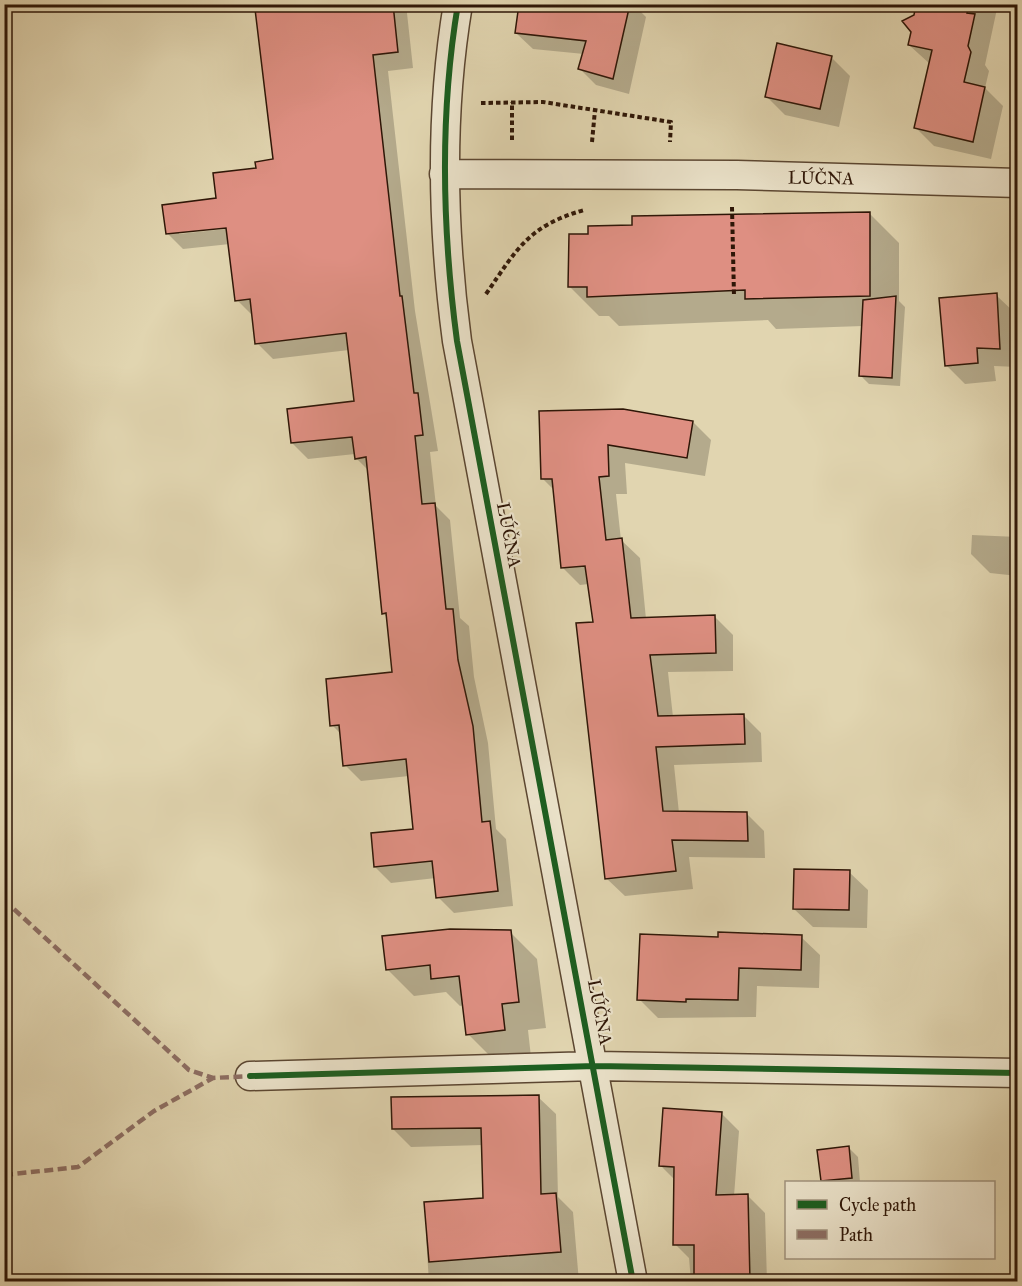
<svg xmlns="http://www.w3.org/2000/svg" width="1022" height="1286" font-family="'IM FELL Great Primer',serif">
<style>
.shadow{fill:#0003;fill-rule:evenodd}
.building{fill:#de8f82;stroke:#2e1607;stroke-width:1.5}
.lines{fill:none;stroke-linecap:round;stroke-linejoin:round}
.minor-casing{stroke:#5b4631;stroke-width:31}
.path{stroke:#2e1607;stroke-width:4;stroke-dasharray:4.5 3;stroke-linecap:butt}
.minor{stroke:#ece4cc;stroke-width:28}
.quiet{stroke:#8d6e63;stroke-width:4.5;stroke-dasharray:9 4.5;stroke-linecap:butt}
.cycleway-casing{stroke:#ece4cc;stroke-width:10}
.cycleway{stroke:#1b5e20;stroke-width:6}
.labels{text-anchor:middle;stroke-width:4.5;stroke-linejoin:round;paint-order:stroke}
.street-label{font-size:18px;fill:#2e1607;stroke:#ece4cc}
</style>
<rect width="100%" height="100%" fill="#e1d5b0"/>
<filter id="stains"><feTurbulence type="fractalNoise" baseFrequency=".00333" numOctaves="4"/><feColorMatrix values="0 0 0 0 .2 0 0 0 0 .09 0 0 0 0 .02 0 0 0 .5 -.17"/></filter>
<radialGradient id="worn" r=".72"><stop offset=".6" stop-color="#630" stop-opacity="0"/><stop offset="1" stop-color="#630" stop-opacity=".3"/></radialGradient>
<!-- shadow -->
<path class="shadow" d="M277 4H406L413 68 388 71 415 311 438 451 430 452 436 506 450 520 460 618 469 626 474 677 488 743 496 829 506 839 513 906 454 913 438 897 436 878 391 883 375 867 415 830 409 776 361 781 345 765 342 735 332 725 394 674 388 618 383 613 369 471 356 458 355 454 308 459 292 443 356 403 349 350 273 359 257 343 254 317 237 300 230 244 183 249 167 233 275 161ZM233 225 234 228 179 234V231Z
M521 4H633L646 17 629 94 596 85 580 69 584 54 533 49 516 33Z
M918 4H998L985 65 989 71 985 88 1003 106 991 159 934 146 916 128 930 64 909 45Z
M831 57 850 76 839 127 785 115 766 96Z
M869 213 899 243V301L905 307 900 386 869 384 860 375 863 326 776 329 768 320 619 326 609 316H599L569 286Z
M996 295 1015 313 1018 367 994 366 996 381 965 384 946 365Z
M541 413 693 422 711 440 705 476 625 463 627 494H616L621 540 640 558 646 619 715 617 733 635V671L668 672 673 717 743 715 761 733 762 762 674 765 679 813H746L764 831 765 858 689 857 693 889 625 896 606 878 595 623 589 584 580 585 562 567 554 490 543 479Z
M972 535 1018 537V576L990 573 971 554Z
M849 872 868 890 867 928 813 927 794 909Z
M510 932 537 959 546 1028 528 1030 531 1057 495 1061 468 1034 464 1005 460 1006 446 992 414 996 387 969Z
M801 937 820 955 819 988 757 986 756 1017 658 1018 639 999 720 938Z
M538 1097 556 1114 558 1197 573 1212 579 1282H429L426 1237 484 1199 483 1145 411 1147 393 1129Z
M721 1113 739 1131 734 1196 747 1195 765 1213 767 1282H691L689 1258 675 1244V1180L661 1166Z
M849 1148 858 1157 860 1182H824L822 1180Z
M828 1277 832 1282H788Z"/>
<!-- building -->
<path class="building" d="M293 4H393L398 52 373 55 400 296H402L414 393H418L423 435 415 436 422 504 435 503 446 609H453L458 660 473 726 482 822 490 821 498 891 436 898 432 861 374 867 371 833 413 829 406 759 343 766 339 725 330 726 326 679 392 672 386 613 382 614 366 457 355 459 352 437 291 443 287 409 354 401 346 333 255 344 250 299 235 301 226 228 166 234 162 205 216 198 213 173 256 168 255 162 273 159 255 9Z
M519 4H630L613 79 578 69 586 41 515 33Z
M916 4H969L967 13 975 14 968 46 971 52 964 82 985 87 973 142 914 128 932 50 908 45 911 32 902 21 914 15Z
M777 43 832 56 820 109 765 97Z
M870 212V296L745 299V290L587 297V287H568L569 234H588V226L632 225V216Z
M997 293 1000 349 977 348 978 363 945 366 939 298Z
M896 296 892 378 859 376 863 300Z
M623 409 693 421 687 458 608 445 609 476 599 477 606 540 622 538 631 618 715 615 716 653 650 655 658 716 744 714 745 744 656 747 663 811 747 812 748 841 672 840 676 871 605 879 576 623 593 622 585 566 561 568 552 479H541L539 411Z
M794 869 850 870 849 910 793 909Z
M450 929 511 930 519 1002 502 1004 505 1030 466 1035 459 976 431 979 430 965 386 970 382 936Z
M718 932 802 935 801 970 739 968 738 1000 686 999V1002L637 1000 640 934 718 937Z
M539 1095 541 1194 556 1193 561 1252 429 1262 424 1202 483 1198 481 1128 392 1129 391 1097Z
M663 1108 722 1112 716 1195 748 1194 750 1281H694V1245H673L674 1167 659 1166Z
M849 1146 852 1178 821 1181 817 1150Z"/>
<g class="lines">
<defs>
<path id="minor" d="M458 4C439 117 442 228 457 341L633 1282
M444 174 737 175 1018 183
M250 1076 595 1066 1018 1073"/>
</defs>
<!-- minor casing -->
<use href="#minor" class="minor-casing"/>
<!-- path -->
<path class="path" d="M481 103 543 102 671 122 670 142
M512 140V102
M592 142 595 110
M732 207 734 296
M486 294C517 249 528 226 584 210"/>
<!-- minor -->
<use href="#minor" class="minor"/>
<!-- quiet -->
<path class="quiet" d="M4 900 189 1070 213 1078 250 1076
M4 1175 78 1167 154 1111 213 1078"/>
<defs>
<path id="cycleway" d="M458 4C439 117 442 228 457 341L633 1282
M250 1076 595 1066 1018 1073"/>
</defs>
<!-- cycleway casing -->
<use href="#cycleway" class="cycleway-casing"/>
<!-- cycleway -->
<use href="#cycleway" class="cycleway"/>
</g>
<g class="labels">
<!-- street labels -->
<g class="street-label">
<text transform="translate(821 178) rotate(1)" y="6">LÚČNA</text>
<text transform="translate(509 535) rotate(79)" y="6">LÚČNA</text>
<text transform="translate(600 1012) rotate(79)" y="6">LÚČNA</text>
</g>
</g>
<!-- margin -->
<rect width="1022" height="1286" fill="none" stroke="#e1d5b0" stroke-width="24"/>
<rect x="6" y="6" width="1010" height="1274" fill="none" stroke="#2e1607" stroke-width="3"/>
<rect x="12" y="12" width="998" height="1262" fill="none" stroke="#2e1607" stroke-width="1.5"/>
<!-- legend -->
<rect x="785" y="1181" width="210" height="78" fill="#ece4cc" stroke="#a0927d" stroke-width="1.5"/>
<rect x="797" y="1200" width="30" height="9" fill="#1b5e20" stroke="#a0927d" stroke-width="1.5"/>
<text x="839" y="1211" font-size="18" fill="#2e1607">Cycle path</text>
<rect x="797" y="1230" width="30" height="9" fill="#8d6e63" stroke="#a0927d" stroke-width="1.5"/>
<text x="839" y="1241" font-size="18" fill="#2e1607">Path</text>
<rect width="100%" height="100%" filter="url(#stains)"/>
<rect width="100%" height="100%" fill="url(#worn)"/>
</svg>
